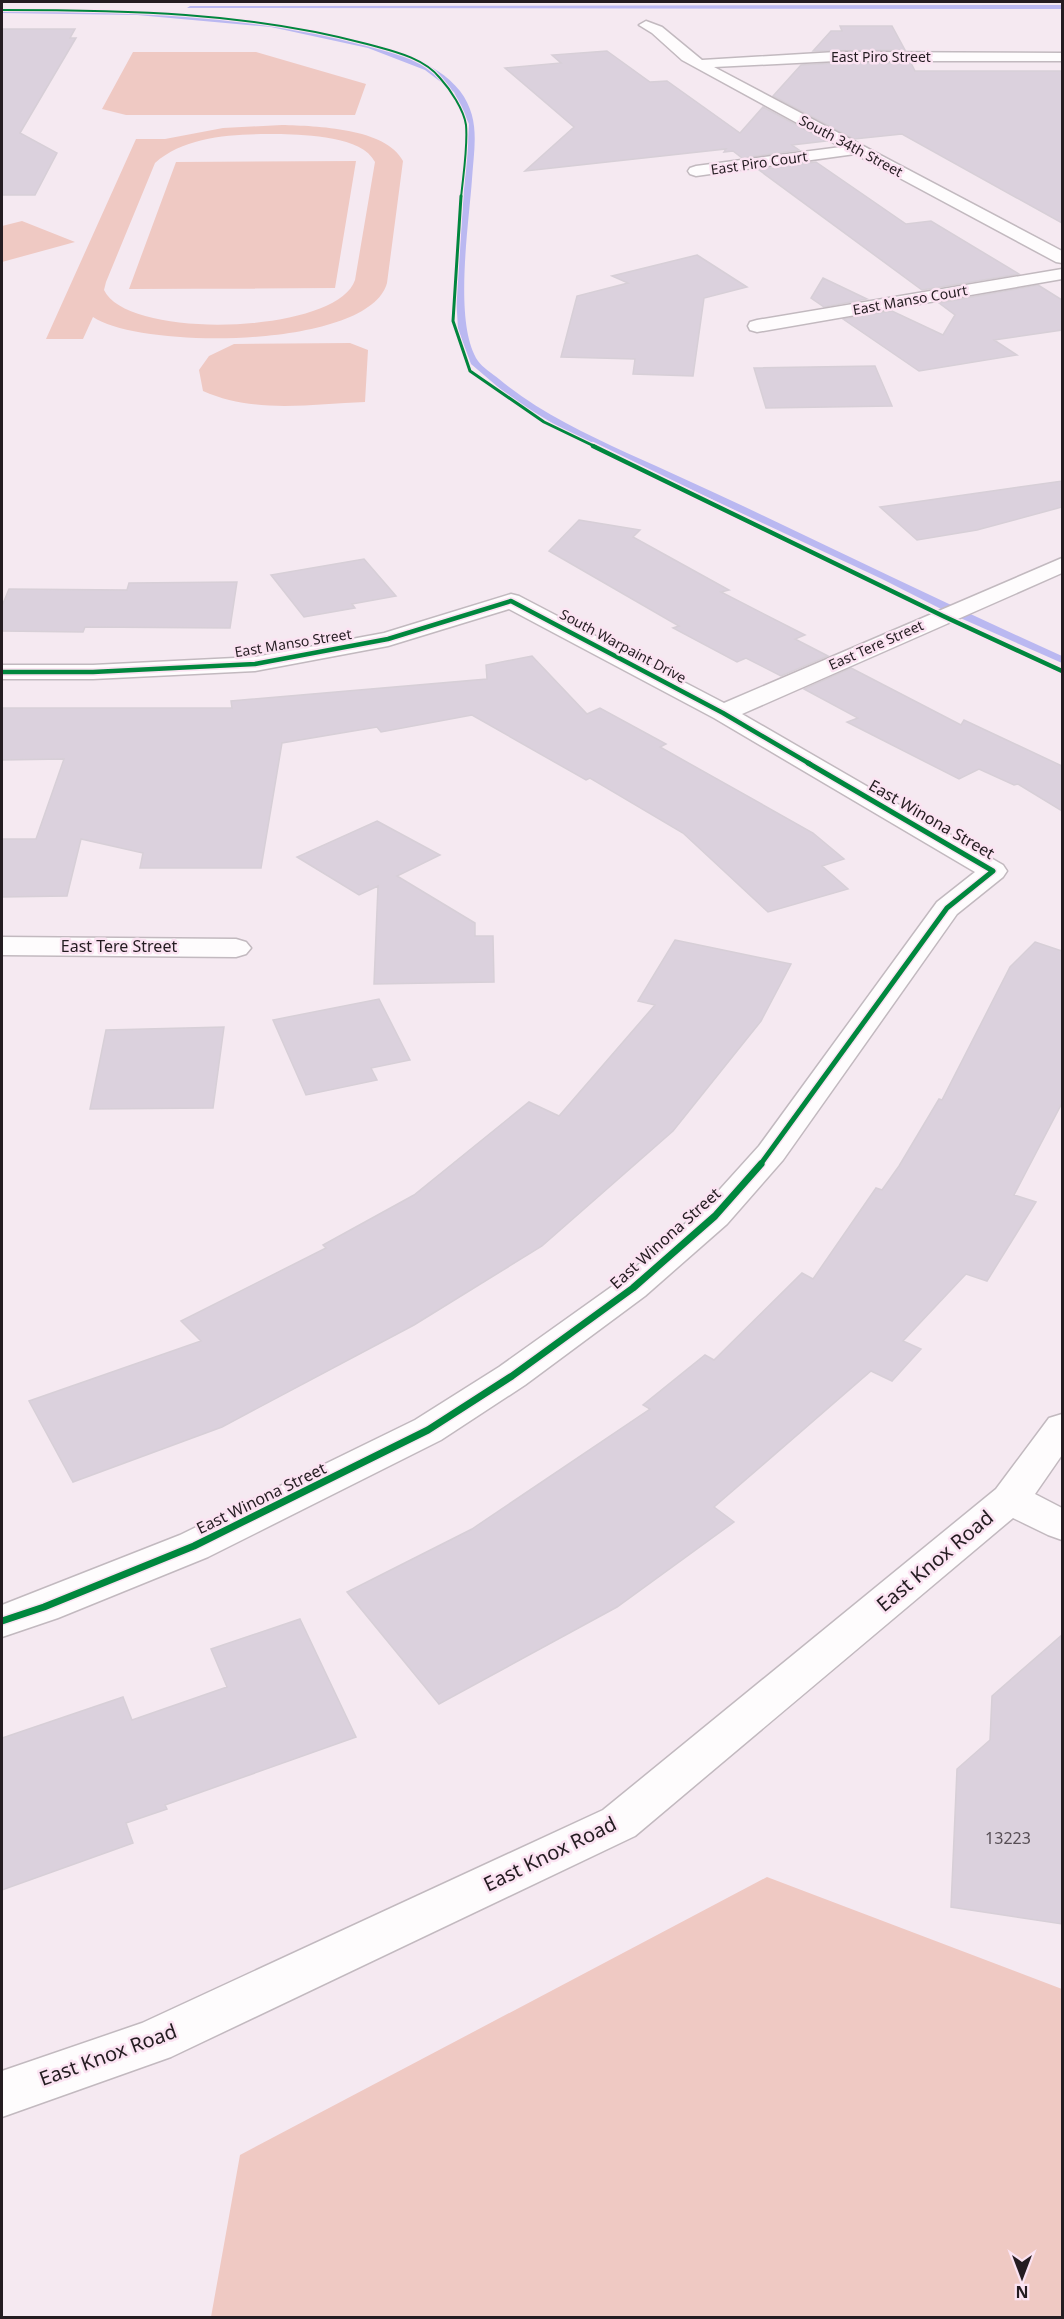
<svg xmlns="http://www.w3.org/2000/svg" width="1064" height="2319" font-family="'Noto Sans',sans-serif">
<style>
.green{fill:#efc9c3;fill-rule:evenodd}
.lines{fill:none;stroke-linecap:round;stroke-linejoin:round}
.stream{fill:#bab8f1;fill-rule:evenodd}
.building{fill:#dbd1dd;stroke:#d7cfd7;stroke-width:1.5}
.street-casing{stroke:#c2b9bf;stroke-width:3}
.street{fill:#fefcfd;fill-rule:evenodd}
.cycleway-far4-casing{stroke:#fbe3f2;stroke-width:4}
.cycleway-far3-casing{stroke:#fbe3f2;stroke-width:5}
.cycleway-far2-casing{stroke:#fbe3f2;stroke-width:8}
.cycleway-far1-casing{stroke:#fbe3f2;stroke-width:8}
.cycleway-casing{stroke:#fbe3f2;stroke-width:10}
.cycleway-far4{stroke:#00873e;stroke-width:2}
.cycleway-far3{stroke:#00873e;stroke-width:3}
.cycleway-far2{stroke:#00873e;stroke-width:4.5}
.cycleway-far1{stroke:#00873e;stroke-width:5}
.cycleway{stroke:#00873e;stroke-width:7}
.labels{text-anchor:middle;stroke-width:5;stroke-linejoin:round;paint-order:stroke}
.far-street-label{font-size:14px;fill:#241c21;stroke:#fbe3f2}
.street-label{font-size:16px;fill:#241c21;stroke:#fbe3f2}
.near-number-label{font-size:16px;fill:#564d54}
.near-street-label{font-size:20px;fill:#241c21;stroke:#fbe3f2}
</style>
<rect width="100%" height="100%" fill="#f5e9f1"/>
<!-- green -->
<path class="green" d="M133 52H256L366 84 355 115H126L102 109Z
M282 125C316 126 386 128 403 161L387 283C369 349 142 350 93 317L83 339H46L136 139H165L223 128ZM281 134C307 135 362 136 375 162L355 280C337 334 128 341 104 290L106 282 155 163C187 134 240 134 281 134Z
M356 161 335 288 129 289 176 162Z
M22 221 75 242 2 262V226Z
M350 343 368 350 365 402C311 404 254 414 203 391L199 370 209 356 234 344Z
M767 1877 1062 1989V2317H211L240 2155Z"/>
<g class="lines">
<!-- stream -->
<path class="stream" d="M1062 5V9L187 8 190 6Z
M2 9C120 10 237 13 353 41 389 49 436 60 460 91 481 119 474 147 472 179 469 224 453 324 478 361 482 367 493 374 499 379 537 411 582 432 627 453 666 470 704 488 743 506 849 556 955 608 1062 656V663L949 613 882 579 564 430 512 399 471 364 458 329 456 296 469 124 454 92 425 70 368 48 271 27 137 15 2 13Z"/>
</g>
<!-- building -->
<path class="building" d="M840 26H892L905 50 813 51 831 31H842Z
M2 29H75L70 38H76L20 133 57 153 35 195H2Z
M607 51 650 82 667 81 740 133 763 107 826 141 792 145 799 150 742 158 733 151 724 152 726 149 525 171 574 127 505 68 561 63 552 55Z
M836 63H911L915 71H1062V223L902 134 854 139 773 96 801 65Z
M816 162 906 224 931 221 1019 274 922 290 759 170Z
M697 255 747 287 704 298 693 376 633 374 635 359 561 357 577 296 628 283 612 276Z
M823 278 867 299 824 307 811 298Z
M1038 285 1062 300V330L994 340 1017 355 919 371 843 319 892 311 943 335 955 315 939 303Z
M875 366 892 406 766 408 754 368Z
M1062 481V507L977 530 917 540 880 507Z
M579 520 640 530 633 537 729 590 721 592 805 635 795 639 828 656 781 676 746 658 737 662 673 628 679 626 549 551Z
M364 559 396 596 352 604 355 608 304 617 271 575Z
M237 582 230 628 85 627 83 632 2 631V606L9 589 127 590 129 583Z
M532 656 587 714 600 708 666 744 660 747 813 833 844 859 822 866 848 889 768 912 683 833 590 778 586 780 472 715 381 732 377 727 282 743 261 868H140L143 853 81 839 67 896 2 897V839H36L64 759 2 760V708H232L231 701 487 679 486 665Z
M851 668 961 725 964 720 1062 766V811L1018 784 1014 785 979 769 959 779 847 722 858 718 804 689Z
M377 821 440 855 397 876 475 923V936H493L494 982 374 984 378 886 359 895 297 857Z
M675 940 791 964 761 1021 673 1131 542 1246 414 1325 222 1427 73 1482 29 1401 201 1341 181 1321 326 1248 323 1245 414 1195 529 1102 559 1116 655 1005 638 1001Z
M1035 942 1062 951V1103L1014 1195 1036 1202 987 1281 966 1274 903 1341 921 1349 892 1381 871 1371 714 1507 734 1522 617 1607 439 1704 347 1592 472 1529 650 1409 643 1405 705 1355 714 1360 802 1273 813 1279 876 1188 882 1190 899 1166 939 1099 942 1100 1010 967Z
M379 999 410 1060 371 1068 377 1080 306 1095 273 1020Z
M224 1027 213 1108 90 1109 106 1030Z
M300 1619 356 1737 165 1805 167 1809 126 1823 133 1843 2 1890V1738L123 1697 132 1720 227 1687 211 1649Z
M1062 1635V1924L951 1907 957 1769 990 1740 992 1696Z"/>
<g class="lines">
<defs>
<path id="street" d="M646 21 662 27 702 60 836 52 1062 53V61H836L714 67 1062 251V263L1056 262 855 154 696 176 690 174 688 171 690 168 696 166 841 147 682 60 652 33 639 25Z
M1062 269V279L757 332 750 330 748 326 750 322 757 320Z
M1062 558V573L742 714 1003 865 1007 871 1003 877 957 914 783 1160 727 1224 645 1296 525 1385 441 1440 208 1557 58 1618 2 1637V1605L180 1535 415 1420 499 1367 621 1280 703 1208 759 1146 937 902 975 872 714 718 509 609 388 646 255 671 93 679H2V665H93L255 657 384 633 511 594 519 596 724 703Z
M2 937 236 939 246 942 251 948 246 954 236 957 2 955Z
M1062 1414V1455L1035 1494 1062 1508V1540L1048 1535 1013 1518 635 1836 171 2057 2 2117V2071L142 2023 603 1810 996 1489 1049 1418Z"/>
</defs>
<!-- street casing -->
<use href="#street" class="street-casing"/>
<!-- street -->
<use href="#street" class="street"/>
<defs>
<path id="cycleway-far4" d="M2 10C124 10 248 12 367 44 392 51 423 57 440 78 450 89 464 110 466 125 468 147 463 176 461 198"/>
<path id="cycleway-far3" d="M461 196 453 321 470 371 544 422 596 447"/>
<path id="cycleway-far2" d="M593 446 943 616 1062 671
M2 672H93L255 664 388 639 511 601 723 713 810 764"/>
<path id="cycleway-far1" d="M760 1165 947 908 993 871 808 763"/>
<path id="cycleway" d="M2 1621 44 1607 194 1546 428 1430 512 1376 633 1288 715 1216 761 1164"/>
</defs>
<!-- cycleway-far4 casing -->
<use href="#cycleway-far4" class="cycleway-far4-casing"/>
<!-- cycleway-far3 casing -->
<use href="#cycleway-far3" class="cycleway-far3-casing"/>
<!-- cycleway-far2 casing -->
<use href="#cycleway-far2" class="cycleway-far2-casing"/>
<!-- cycleway-far1 casing -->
<use href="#cycleway-far1" class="cycleway-far1-casing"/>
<!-- cycleway casing -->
<use href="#cycleway" class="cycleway-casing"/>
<!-- cycleway-far4 -->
<use href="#cycleway-far4" class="cycleway-far4"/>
<!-- cycleway-far3 -->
<use href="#cycleway-far3" class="cycleway-far3"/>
<!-- cycleway-far2 -->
<use href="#cycleway-far2" class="cycleway-far2"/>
<!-- cycleway-far1 -->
<use href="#cycleway-far1" class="cycleway-far1"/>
<!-- cycleway -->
<use href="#cycleway" class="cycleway"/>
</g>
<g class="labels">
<!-- far-street labels -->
<g class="far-street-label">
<text x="881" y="62">East Piro Street</text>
<text transform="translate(851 146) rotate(28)" y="5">South 34th Street</text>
<text transform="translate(759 163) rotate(-8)" y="5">East Piro Court</text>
<text transform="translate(910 300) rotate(-10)" y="5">East Manso Court</text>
<text transform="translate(293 643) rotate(-9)" y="5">East Manso Street</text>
<text transform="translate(876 645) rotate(-24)" y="5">East Tere Street</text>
<text transform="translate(623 646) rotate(28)" y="5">South Warpaint Drive</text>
</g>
<!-- street labels -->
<g class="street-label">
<text transform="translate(932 819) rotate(30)" y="6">East Winona Street</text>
<text x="119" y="952">East Tere Street</text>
<text transform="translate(665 1238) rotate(-42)" y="6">East Winona Street</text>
<text transform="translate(261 1498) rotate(-26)" y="6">East Winona Street</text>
</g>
<!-- near-number labels -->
<g class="near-number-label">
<text x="1008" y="1844">13223</text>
</g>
<!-- near-street labels -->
<g class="near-street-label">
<text transform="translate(935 1561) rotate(-40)" y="7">East Knox Road</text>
<text transform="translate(550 1854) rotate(-26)" y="7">East Knox Road</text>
<text transform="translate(108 2055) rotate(-20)" y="7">East Knox Road</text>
</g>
</g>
<!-- border -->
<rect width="1064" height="2319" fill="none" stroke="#241c21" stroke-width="6"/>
<!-- north arrow -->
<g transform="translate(1022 2277) rotate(180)" stroke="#fbe3f2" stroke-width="4.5" paint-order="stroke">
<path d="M0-4.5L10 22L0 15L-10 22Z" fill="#241c21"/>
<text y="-9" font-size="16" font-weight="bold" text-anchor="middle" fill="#241c21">N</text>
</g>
</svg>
